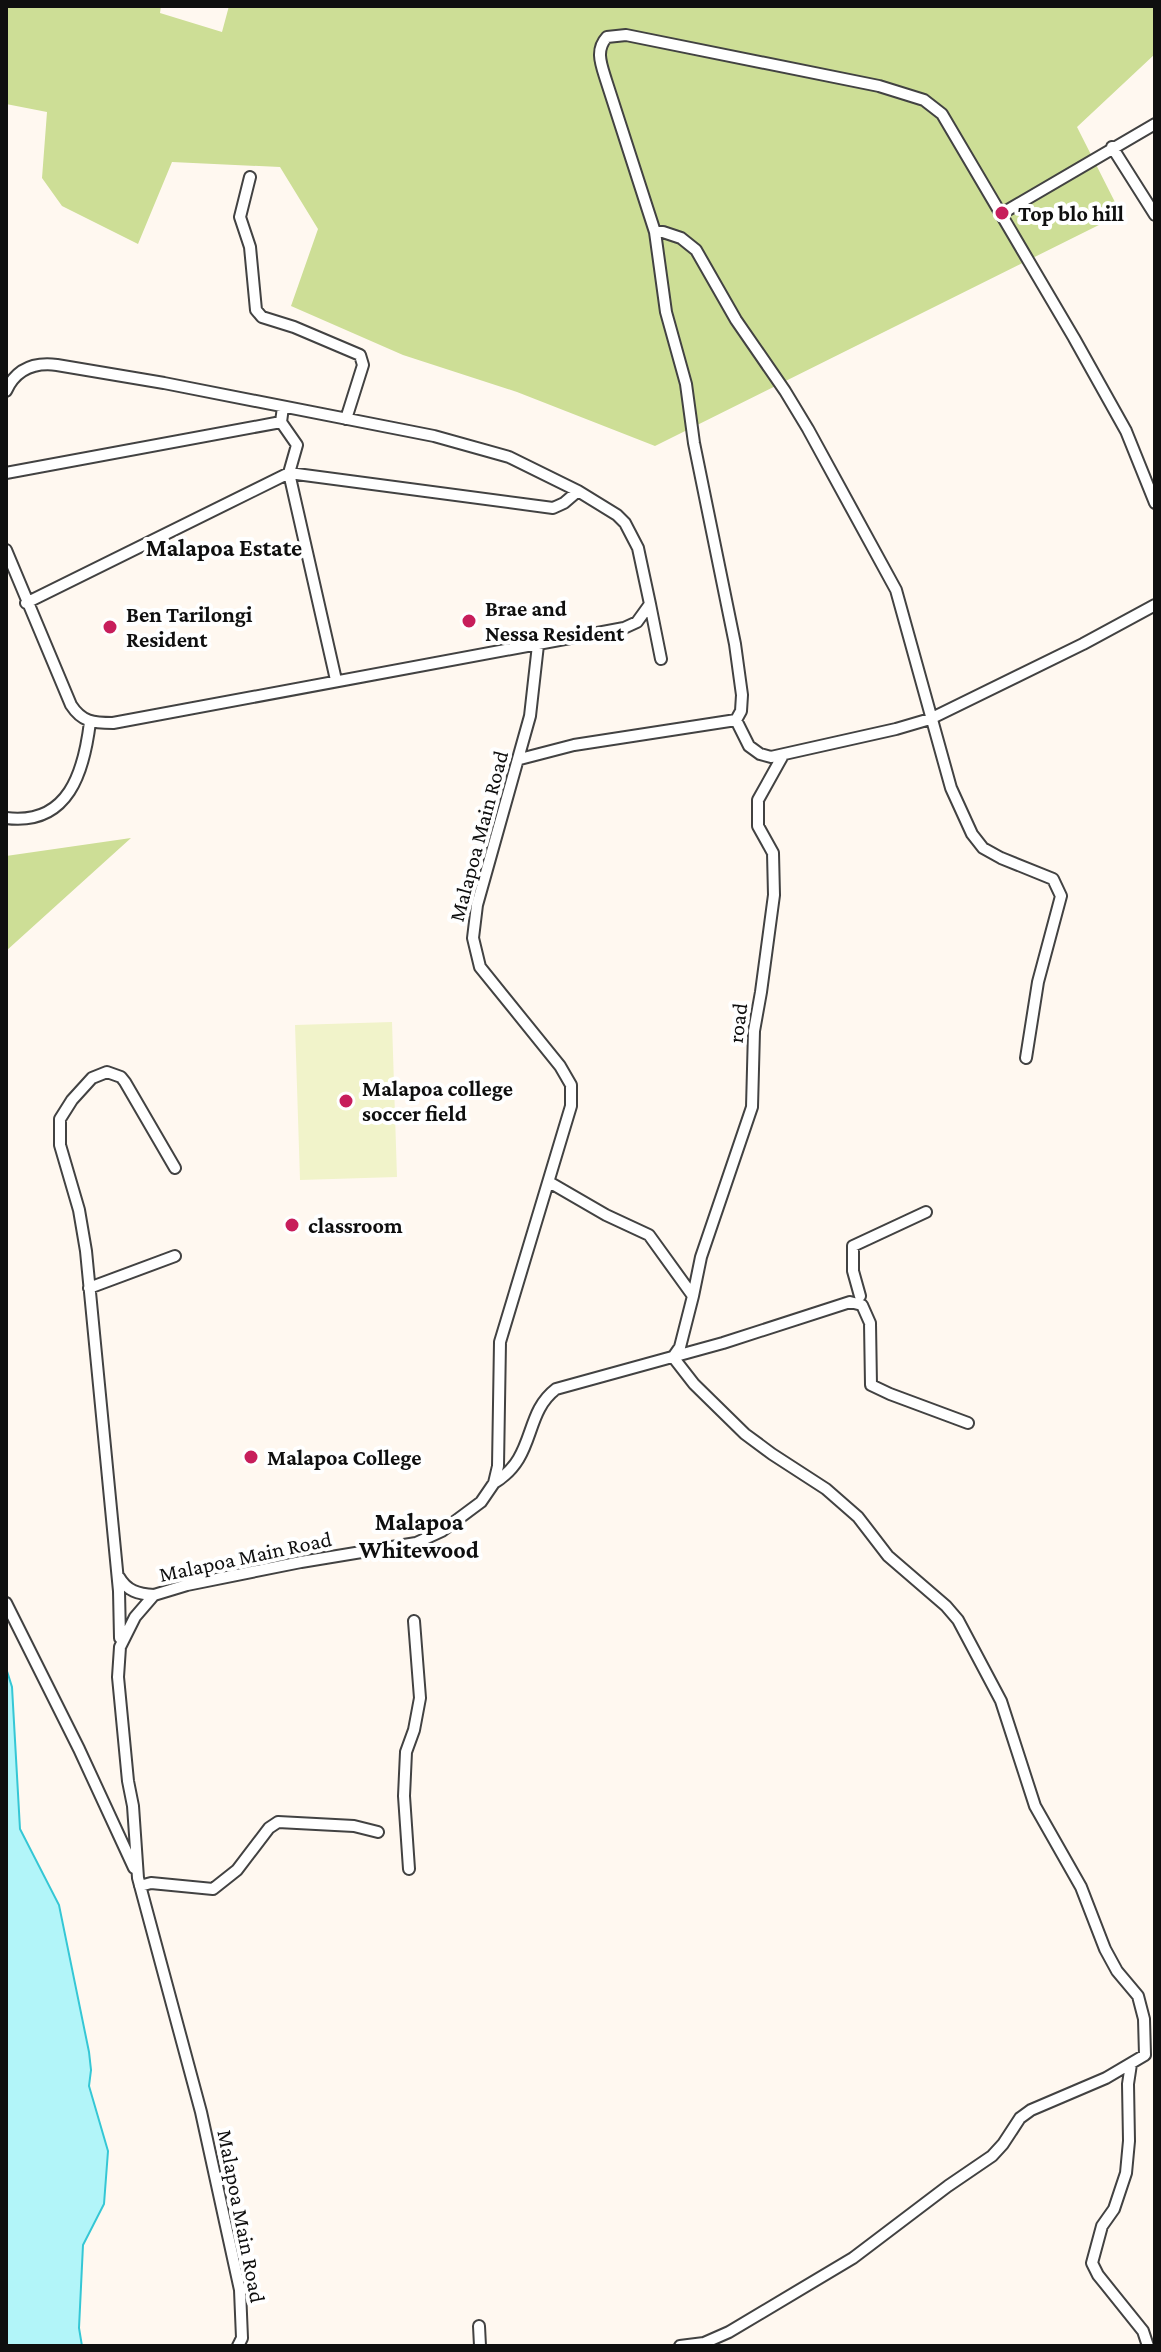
<svg xmlns="http://www.w3.org/2000/svg" width="1161" height="2352" font-family="'Crimson Pro',serif">
<style>
.forest{fill:#cdde96}
.pitch{fill:#f1f3ca}
.water{fill:#b2f5f9;stroke:#35c7d5;stroke-width:2}
.lines{fill:none;stroke-linecap:round;stroke-linejoin:round}
.minor-casing{stroke:#424242;stroke-width:14}
.minor{stroke:#fff;stroke-width:10}
.poi-dot{fill:#c71e5b;stroke:#fff;stroke-width:3}
.labels{text-anchor:middle;stroke-width:8;stroke-linejoin:round;paint-order:stroke}
.poi-label{font-size:22px;font-weight:bold;fill:#0f0f0f;stroke:#fff;text-anchor:start}
.street-label{font-size:22px;fill:#0f0f0f;stroke:#fff}
.neighbourhood-label{font-size:24px;font-weight:bold;fill:#0f0f0f;stroke:#fff}
</style>
<rect width="100%" height="100%" fill="#fff8f0"/>
<!-- forest -->
<path class="forest" d="M6 6H161L160 13 222 32 229 6H1155V54L1077 127 1121 214 655 446 517 392 403 355 291 306 318 229 280 167 172 162 138 244 62 206 42 178 47 112 6 104Z
M131 838 6 951V856Z"/>
<!-- pitch -->
<path class="pitch" d="M392 1022 397 1177 300 1180 295 1025Z"/>
<!-- water -->
<path class="water" d="M6 1668 12 1687 20 1829 59 1905 89 2052 91 2070 89 2086 108 2151 104 2204 83 2245 79 2328 82 2346H6Z"/>
<g class="lines">
<defs>
<path id="minor" d="M1112 147 1155 215
M250 177 240 217 250 247 256 310 262 317 294 327 360 355 363 365 346 419
M1001 214 1155 124
M655 232H663L681 238 696 250 736 320 785 391 808 429 896 590 951 788 972 834 983 848 1001 858 1053 879 1061 896 1038 982 1026 1058
M6 391C16 369 34 362 57 365L164 383 434 436 509 457 578 491 617 515 625 523 638 548 650 604 637 622 624 628 113 723C93 723 82 722 71 705L6 550
M283 407 281 422 297 445 289 473 336 680
M6 473 281 422
M1155 503 1126 431 1074 338 942 114 924 100 879 86 626 35 607 37C595 50 601 64 606 80L655 232 666 312 686 384 694 443 735 644 742 695 741 711 736 720 749 746 760 754 771 757 896 729 930 719 1083 644 1155 605
M26 603 289 473 553 508 564 503 578 491
M650 604 661 659
M520 759 574 745 736 720
M6 818C69 826 84 771 90 722
M549 1182 606 1215 649 1235 693 1296 680 1347 673 1357
M89 1288 175 1256
M693 1296 701 1257 752 1107 754 1031 761 992 774 895 773 853 758 826V800L782 757
M860 1296 853 1271V1246L926 1212
M673 1357 694 1384 745 1434 772 1454 826 1489 858 1517 888 1556 946 1606 958 1620 1001 1701 1035 1806 1081 1887 1105 1949 1117 1971 1138 1996 1144 2019 1145 2055 1106 2078 1031 2110 1020 2118 1003 2144 992 2156 948 2186 853 2258 729 2332 704 2343 680 2346
M494 1483C537 1457 523 1414 556 1389L723 1343 850 1302 862 1305 870 1323 871 1385 890 1394 968 1423
M119 1577C127 1591 138 1594 154 1595
M6 1603 79 1749 134 1868
M120 1638 119 1591 86 1251 79 1210 60 1145V1119L72 1100 92 1078 107 1072 121 1077 125 1082 175 1168
M409 1869 404 1796 406 1752 414 1730 420 1698 414 1621
M140 1886 151 1883 213 1889 237 1870 269 1828 278 1822 354 1826 378 1832
M1131 2064 1128 2084 1129 2141 1126 2173 1114 2209 1102 2226 1092 2263 1098 2275 1143 2331 1148 2346
M479 2326 480 2346
M238 2346 242 2338 240 2290 201 2112 138 1878 133 1806 128 1781 118 1677 120 1647 135 1617 154 1595 187 1585 301 1562 416 1543 442 1531 481 1502 494 1483 498 1466 500 1342 571 1106V1085L560 1066 480 967 473 938 477 905 530 716 538 645"/>
</defs>
<!-- minor casing -->
<use href="#minor" class="minor-casing"/>
<!-- minor -->
<use href="#minor" class="minor"/>
</g>
<!-- markers -->
<g class="poi-dot">
<circle cx="1002" cy="213" r="8"/>
<circle cx="469" cy="621" r="8"/>
<circle cx="110" cy="627" r="8"/>
<circle cx="346" cy="1101" r="8"/>
<circle cx="292" cy="1225" r="8"/>
<circle cx="251" cy="1457" r="8"/>
</g>
<g class="labels">
<!-- poi labels -->
<g class="poi-label">
<text x="1018" y="221">Top blo hill</text>
<text x="485" y="616">Brae and<tspan x="485" dy="25">Nessa Resident</tspan></text>
<text x="126" y="622">Ben Tarilongi<tspan x="126" dy="25">Resident</tspan></text>
<text x="362" y="1096">Malapoa college<tspan x="362" dy="25">soccer field</tspan></text>
<text x="308" y="1233">classroom</text>
<text x="267" y="1465">Malapoa College</text>
</g>
<!-- street labels -->
<g class="street-label">
<text transform="translate(478 836) rotate(-75)" y="8">Malapoa Main Road</text>
<text transform="translate(737 1023) rotate(-83)" y="8">road</text>
<text transform="translate(245 1556) rotate(-12)" y="8">Malapoa Main Road</text>
<text transform="translate(242 2216) rotate(79)" y="8">Malapoa Main Road</text>
</g>
<!-- neighbourhood labels -->
<g class="neighbourhood-label">
<text x="224" y="556">Malapoa Estate</text>
<text x="419" y="1530">Malapoa<tspan x="419" dy="28">Whitewood</tspan></text>
</g>
</g>
<!-- border -->
<rect width="1161" height="2352" fill="none" stroke="#0f0f0f" stroke-width="16"/>
</svg>
